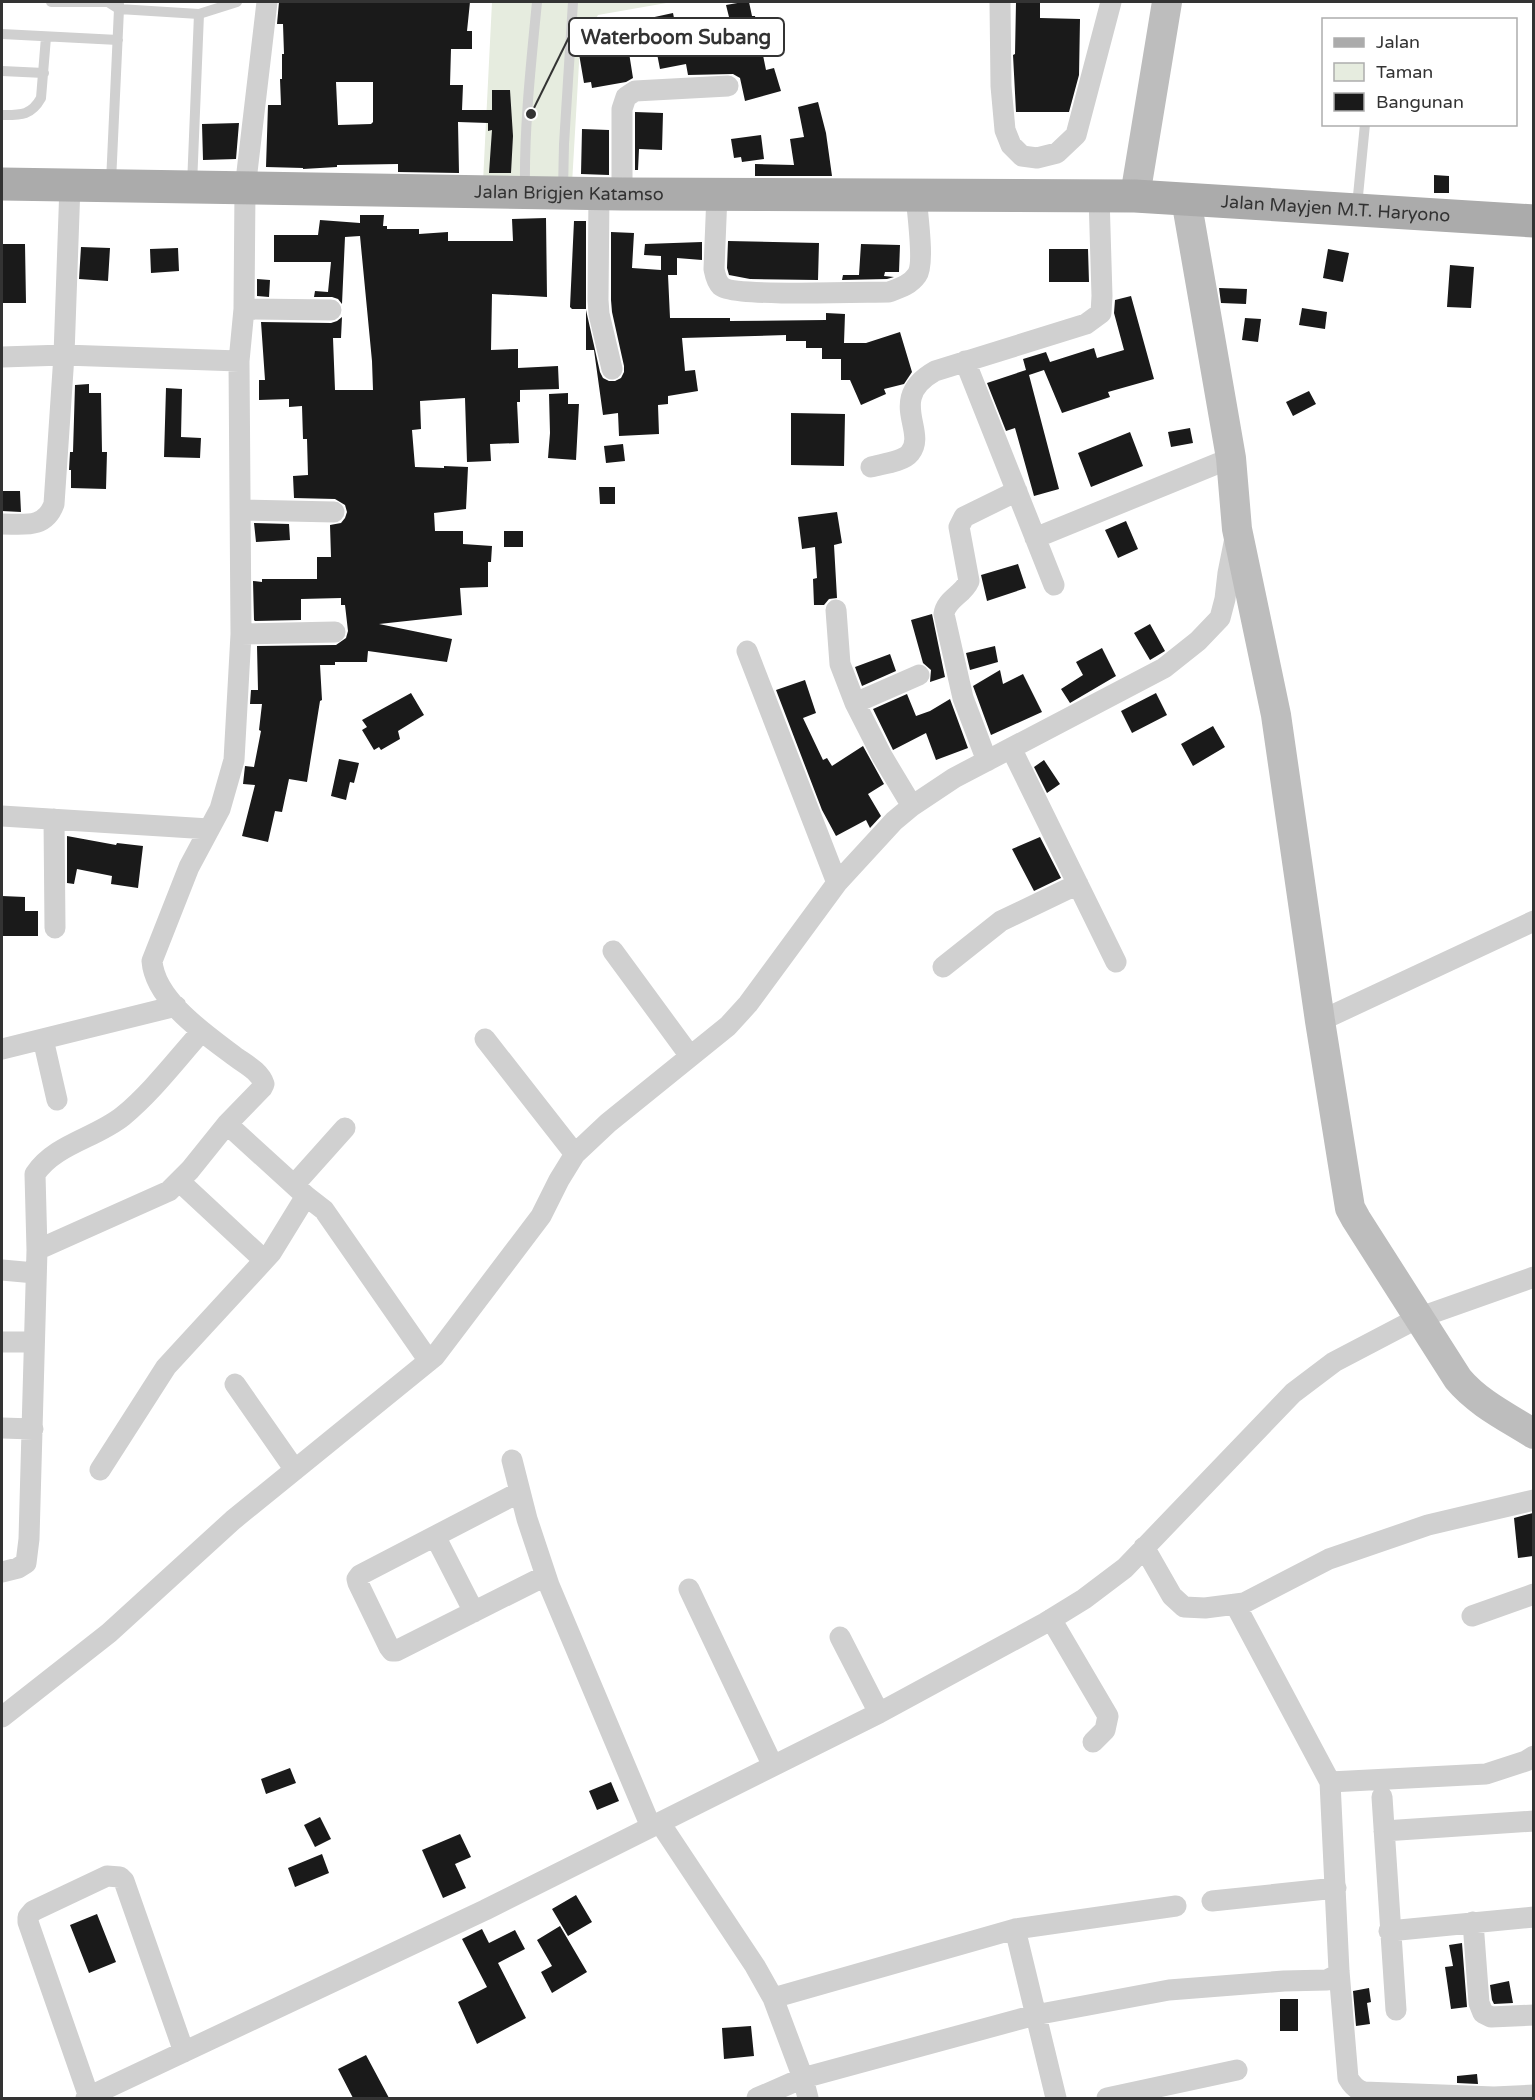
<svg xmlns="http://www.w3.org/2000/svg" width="1535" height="2100" font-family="'Varela Round',sans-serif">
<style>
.green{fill:#e6ecdf}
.building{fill:#1a1a1a;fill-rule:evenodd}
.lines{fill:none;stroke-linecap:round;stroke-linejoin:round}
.lane{stroke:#d0d0d0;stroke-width:10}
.street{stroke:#d0d0d0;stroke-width:21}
.secondary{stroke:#bdbdbd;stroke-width:30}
.primary{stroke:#ababab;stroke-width:33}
.labels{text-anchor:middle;stroke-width:6;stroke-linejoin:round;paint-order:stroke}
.street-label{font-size:18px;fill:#333;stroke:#fff}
.leader{fill:none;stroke:#333;stroke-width:2}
.callout-dot{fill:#333;stroke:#fff;stroke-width:2}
.callout{fill:#fff;stroke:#333;stroke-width:2}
.callout-label{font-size:20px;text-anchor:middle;font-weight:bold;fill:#333}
</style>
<rect width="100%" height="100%" fill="#fff"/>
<!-- green -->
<path class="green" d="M492 2H672L598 15 580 46 572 184 483 182Z"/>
<!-- building -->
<path class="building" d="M279 2H470L467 31H472V49H451L450 85H463L462 110H492V90H510L513 136 511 173H489L492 130 488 131V123L458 122 459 173 398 172V164L337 165V167L303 169V168L266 167 268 105H281L280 79H282V54H284L283 24H277ZM336 82H373V122L371 124 338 125Z
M743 2H749L752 16H755L766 70 774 68 781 91 745 101 740 78 733 74 688 75 686 64 660 69 650 18 673 13 675 23 698 18 700 27 730 21 726 5Z
M1016 2H1040V18L1080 19 1079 75 1069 112H1016L1013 55 1015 54Z
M627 40 633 78 626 82 592 88 591 82 584 83 579 54 586 52 585 47Z
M818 102 826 133 832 176H755V164L794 165 790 139 804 137 798 107Z
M635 112 663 113 662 150 639 149 638 170H635Z
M239 123 236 159 203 160 202 124Z
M582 129 609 130V175L581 174Z
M761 135 764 159 742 162 741 157 734 158 731 139Z
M1434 175 1449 176V193H1434Z
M360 215H384L383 226H387V229H419V234L448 232V241H513L512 219 546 218 547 297 492 294 491 350 518 349V368L558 366 559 389 520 390V402H517L519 443 490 444 491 461 467 462 465 398 420 401 421 429 412 430 415 467 444 468V466L468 467 466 509 434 513 435 531H463V544L492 546 491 562H488V587L460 588 462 615 379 624 452 639 447 662 368 651 367 662H335V665H320L322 700 320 701 307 782 289 779 282 812 275 811 268 842 242 836 255 785 243 784 245 766 254 767 261 731 259 730 262 704H250L251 690H258L257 646 336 645 346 638 348 631 345 605H341V598L301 599V620L255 621 254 620 253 581 262 582V579H317V557H331L330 525 341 523 345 518 347 512 345 505 335 499 294 498 293 476 308 475 307 439H303L302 406 289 407V399L259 400V380H265L261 322 331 323 337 321 342 317 341 338H333L335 390H373L372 361 360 236 345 237 342 304 338 299 332 297H314L315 291 328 292 331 262H274V235H318L320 220 360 223Z
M574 221H586V309H572L570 307Z
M611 232 634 233 632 268 661 270V256L644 255 645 244 702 242V260L677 258V275H668L670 318H730V321L826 320V313L845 314 844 343H866L900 332 912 372 904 384 884 389 886 394 861 405 850 380H841V359H822V348H806V341H786V335L682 338 685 371 695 370 698 391 668 396V404L658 405 659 434 619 436 618 413 603 415 594 350H586V310L600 372 603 378 609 381H615L621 378 624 372V366L612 312 611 300Z
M728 241 819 243 818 280 750 279 729 275 727 268Z
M2 244H25L26 303H2Z
M861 244 900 245 899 272H885L884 276 894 277 887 279 842 280 843 275H859Z
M81 247 110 248 108 281 79 279Z
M178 248 179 271 151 273 150 249Z
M1049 249H1088L1089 282H1049Z
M1328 249 1349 253 1343 282 1323 278Z
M1450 265 1474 267 1471 308 1447 307Z
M257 279 270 280 269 297 257 296Z
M1219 288 1247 289 1246 304 1221 303Z
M1131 296 1154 379 1108 392 1110 397 1062 413 1044 370 1029 375 1059 489 1034 496 1015 428 1006 431 987 383 1026 370 1023 359 1046 352 1050 362 1094 348 1097 358 1124 350 1114 313 1115 300Z
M1302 308 1327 312 1325 329 1299 325Z
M1245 318 1261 319 1258 342 1242 340Z
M89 384V393H101L102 452H107L106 489 71 488V470H69L70 452H73L75 385Z
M166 388 182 389 181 437 201 438 200 458 164 457Z
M1309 391 1316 404 1293 416 1286 402Z
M568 393V404H579L576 460 548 458 550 433 549 394Z
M791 413 845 414 844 466 791 465Z
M1190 428 1193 443 1171 447 1168 432Z
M1130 432 1143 466 1091 487 1078 453Z
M623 444 625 461 606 463 604 446Z
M599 487H615V504H600Z
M2 491H20L21 512 2 511Z
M837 512 842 543 834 545 837 598 829 599 824 605H814L813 579 817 578 815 547 802 549 798 517Z
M1126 521 1138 549 1118 558 1105 530Z
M254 523 289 524 290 540 256 542Z
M504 531H523V547H504Z
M1018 564 1026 588 987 601 981 575Z
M932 614 945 677 930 682 931 670 923 663 911 620Z
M1150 624 1165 651 1150 660 1134 633Z
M995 646 998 662 970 670 966 653Z
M1102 648 1116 676 1070 703 1061 689 1083 675 1076 662Z
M890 654 896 671 862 686 855 667Z
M1000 670 1003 684 1023 674 1042 712 991 735 973 686Z
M805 680 816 713 803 718 823 760 827 758 832 766 863 746 884 784 868 794 881 816 870 828 866 820 836 836 822 810 776 690Z
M411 693 424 715 398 731 400 739 381 750 379 747 374 750 362 730 367 727 362 720Z
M1156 693 1167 715 1132 733 1121 711Z
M907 694 916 716 930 711 950 699 968 748 936 760 926 733 893 750 873 709Z
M1213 726 1225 747 1193 766 1181 744Z
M339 759 359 763 354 783 350 782 346 800 331 796Z
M1044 760 1060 784 1047 793 1034 767Z
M67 836 116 845 117 843 143 846 138 888 111 884 112 876 77 869 74 884 67 883Z
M1040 837 1061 878 1034 891 1012 849Z
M2 896 25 897V911H38V936H2Z
M1533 1513V1556L1518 1558 1514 1518Z
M290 1768 296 1783 266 1794 261 1779Z
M611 1782 619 1801 597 1810 589 1791Z
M320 1817 331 1839 315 1847 304 1825Z
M460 1834 471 1857 455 1864 466 1888 443 1898 422 1850Z
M322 1854 329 1873 295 1887 288 1868Z
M576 1895 592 1922 568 1936 552 1909Z
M97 1914 116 1962 89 1973 70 1925Z
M560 1926 587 1972 552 1993 541 1972 552 1966 537 1940Z
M482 1929 489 1943 515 1930 525 1949 498 1963 526 2018 477 2044 458 2002 487 1987 462 1939Z
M1462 1943 1467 2007 1451 2009 1445 1967 1453 1966 1449 1945Z
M1509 1981 1513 2003 1494 2004 1492 2000 1490 1985Z
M1369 1988 1371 2002 1367 2003 1370 2024 1356 2026 1353 1991Z
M1280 1999H1298V2031H1280Z
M751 2026 754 2056 724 2059 722 2028Z
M366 2055 389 2098H353L338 2069Z
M1477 2074 1478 2084 1457 2083V2076Z"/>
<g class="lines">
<!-- lane -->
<path class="lane" d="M51 2H108L119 9 111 182
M119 4V9L199 14 237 2
M2 34 118 40
M2 71 44 73
M2 115C20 115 31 116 41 98L46 37
M192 185 199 14
M525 189C524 127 531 64 537 2
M563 190 564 144 573 2
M1357 206 1365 124"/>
<!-- street -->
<path class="street" d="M1000 2 1001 86 1005 130 1011 145 1022 156 1037 158 1057 153 1076 135 1111 2
M599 194 598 300 599 314 612 369
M622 194V109L626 97 635 91 728 86
M717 194 714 269C715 274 716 281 721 286 733 297 865 292 889 292 900 288 910 285 917 275 925 264 917 211 916 195
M244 309 331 310
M2 357 64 355 239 361
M965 361 1054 585
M871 467C881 464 903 462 910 453 928 431 886 399 935 371L1086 324 1101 313 1102 296 1099 196
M242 510 334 512
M2 524C24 524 45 529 54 504L64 355 70 185
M1035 538 1231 458
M836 610 840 664 855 703 882 756 912 806
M241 634 335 632
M747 651 837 883
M855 703 919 675
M1011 748 1116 962
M987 761 963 698 944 614C946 599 963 595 969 581L959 527 964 517 1017 491
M2 816 209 829
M54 819 55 928
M613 951 690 1056
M943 967 1001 921 1078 884
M1320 1021 1534 921
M43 1039 57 1100
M485 1039 575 1154
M2 1049 176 1006
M227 1124 306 1196 324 1210 429 1361
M179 1181 264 1260
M294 1185 345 1128
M37 1250 169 1191 190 1170 227 1124 262 1088 264 1084C260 1072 247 1065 237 1058 208 1036 155 1001 152 961L189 867 220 809 234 760 241 634 239 361 244 309 245 189 267 2
M2 1270 35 1273
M2 1342H34
M235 1384 295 1470
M2 1428 33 1429
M512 1460 527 1519 549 1585 651 1827
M100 1470 166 1367 271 1253 306 1196
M520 1492 360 1575 357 1579 358 1583 389 1647 392 1651H396L545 1576
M435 1536 474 1612
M1144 1547 1172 1596 1184 1607 1205 1608 1244 1603 1329 1559 1428 1525 1534 1500
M2 1572 18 1568 26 1563 29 1539 37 1250 35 1174C55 1144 96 1138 123 1116 153 1091 176 1060 202 1031
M689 1589 773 1766
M1235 1604 1330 1782
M1472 1616 1534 1594
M1051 1619 1108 1716 1105 1730 1093 1742
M840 1637 879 1713
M2 1717 109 1633 233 1520 435 1356 541 1216 559 1180 575 1154 608 1123 728 1026 748 1004 837 883 894 821 912 806 954 778 1164 668 1198 641 1220 618 1225 599 1228 573 1235 538
M1534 1756 1526 1761 1486 1774 1330 1782 1339 1971 1348 2078C1352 2085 1356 2090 1364 2092L1494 2097 1534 2095
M1382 1797 1396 2010
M660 1823 755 1966 773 1998 803 2078 808 2098
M1384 1831 1534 1821
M1212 1901 1336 1888
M1473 1922 1479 2003 1483 2013 1491 2017 1534 2015
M1015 1929 1056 2098
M1389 1931 1534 1917
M773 1998 1015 1929 1176 1906
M89 2097 28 1922V1917L33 1911 107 1876 120 1877 124 1881 184 2052
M86 2098 485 1910 879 1713 1045 1623 1084 1599 1125 1568 1293 1393 1334 1362 1418 1318 1534 1277
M757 2098 803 2078 1035 2015 1169 1990 1284 1981 1327 1980 1337 1975 1339 1971
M1107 2098 1237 2070"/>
<!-- secondary -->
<path class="secondary" d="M1135 196 1167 2
M1186 199 1231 458 1237 529 1276 715 1320 1021 1350 1208 1356 1219 1458 1379C1478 1403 1507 1417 1534 1434"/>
<!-- primary -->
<path class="primary" id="s1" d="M2 184 622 194 1135 196 1534 221"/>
</g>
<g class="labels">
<!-- street labels -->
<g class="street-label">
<text dy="6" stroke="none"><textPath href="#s1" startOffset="567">Jalan Brigjen Katamso</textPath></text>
<text dy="6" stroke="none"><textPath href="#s1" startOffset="1334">Jalan Mayjen M.T. Haryono</textPath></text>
</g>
</g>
<!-- callouts -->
<path class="leader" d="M531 114L569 37"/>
<circle class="callout-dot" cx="531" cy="114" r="6"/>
<rect class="callout" x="569" y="18" width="215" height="38" rx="6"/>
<g class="callout-label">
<text x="676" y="44">Waterboom Subang</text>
</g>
<!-- border -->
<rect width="1535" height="2100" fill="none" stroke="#333333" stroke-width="6"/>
<!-- legend -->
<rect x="1322" y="18" width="195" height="108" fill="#ffffff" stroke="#adadad" stroke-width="1.5"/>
<rect x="1334" y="38" width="30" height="9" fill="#ababab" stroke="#adadad" stroke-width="1.5"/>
<text x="1376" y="48" font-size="18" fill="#333333">Jalan</text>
<rect x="1334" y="63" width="30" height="18" fill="#e6ecdf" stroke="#adadad" stroke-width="1.5"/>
<text x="1376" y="78" font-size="18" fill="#333333">Taman</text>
<rect x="1334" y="93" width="30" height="18" fill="#1a1a1a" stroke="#adadad" stroke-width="1.5"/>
<text x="1376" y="108" font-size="18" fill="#333333">Bangunan</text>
</svg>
